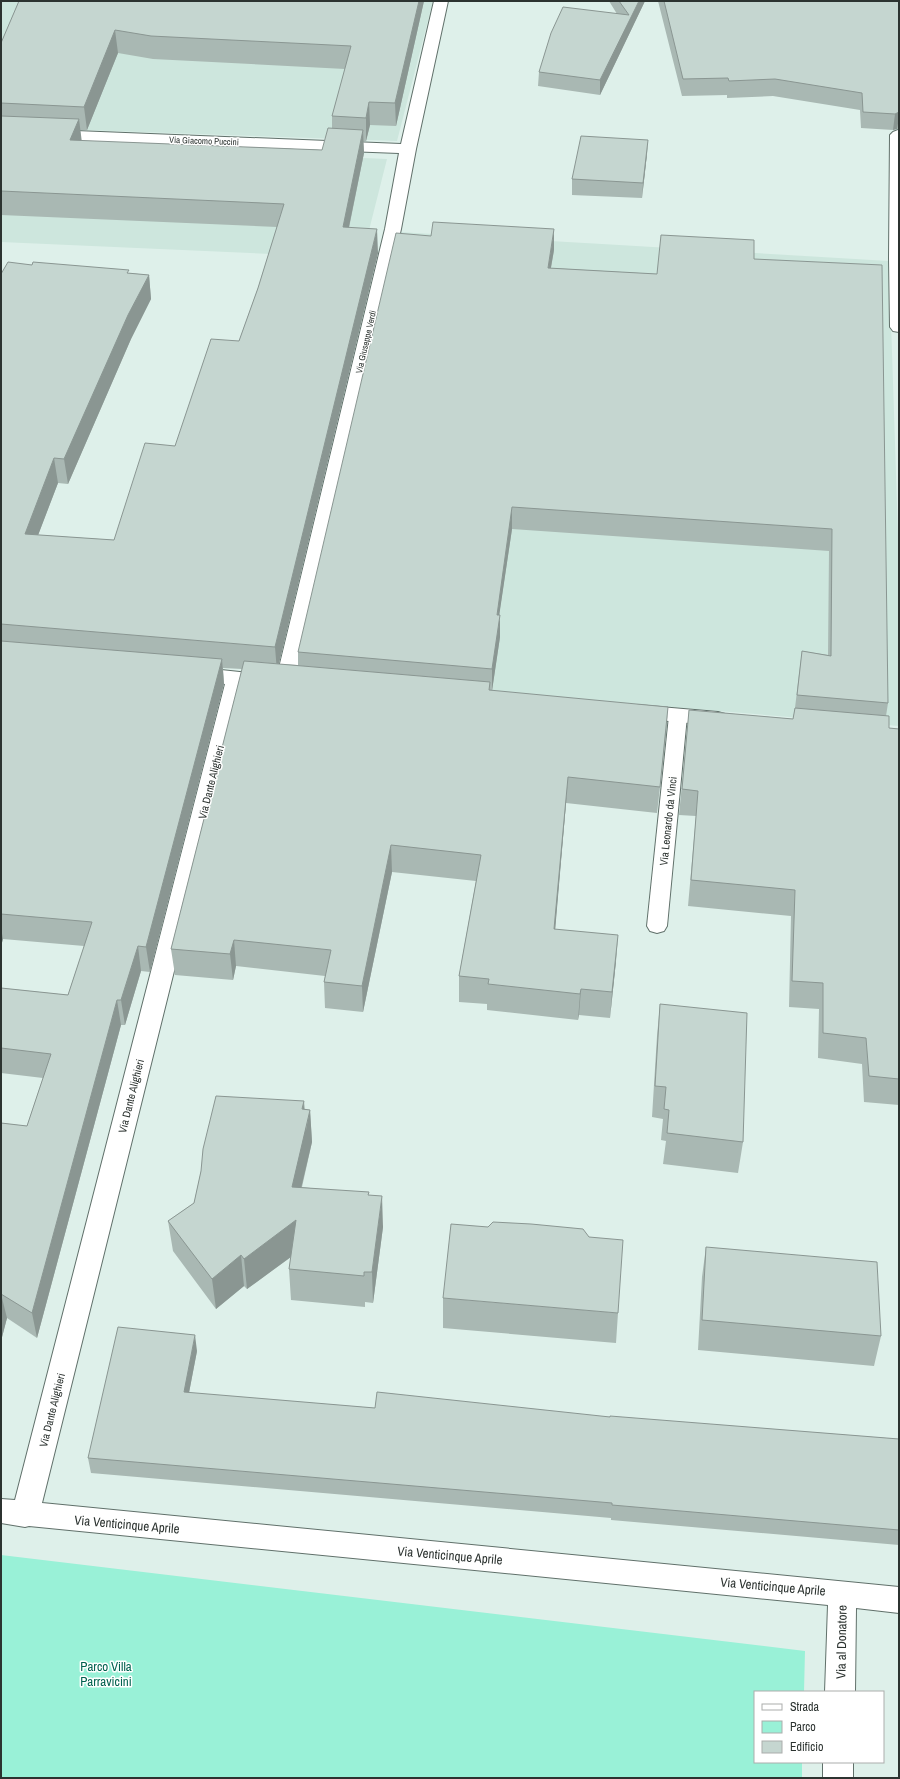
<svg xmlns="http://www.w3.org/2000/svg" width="900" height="1779" font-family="'Archivo Narrow',sans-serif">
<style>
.built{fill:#cde6dd}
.green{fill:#99f1d7}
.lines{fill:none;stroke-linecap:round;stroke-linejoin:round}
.lane-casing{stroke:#60706a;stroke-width:2}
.street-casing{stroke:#60706a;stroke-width:2}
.lane{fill:#fff;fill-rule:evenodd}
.street{fill:#fff;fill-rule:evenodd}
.wall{fill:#a9b8b3;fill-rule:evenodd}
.shaded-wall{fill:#8a9692}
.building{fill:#c5d6d0;stroke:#8a9692}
.labels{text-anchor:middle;stroke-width:3;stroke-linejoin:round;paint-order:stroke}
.far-street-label{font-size:9px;fill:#2c3330;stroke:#fff}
.street-label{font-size:11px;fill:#2c3330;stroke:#fff}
.near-street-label{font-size:13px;fill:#2c3330;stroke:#fff}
.near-park-label{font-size:13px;fill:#00614e;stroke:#fff}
</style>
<rect width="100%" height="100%" fill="#def0ea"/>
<!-- built -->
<path class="built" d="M1 1H433L397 141 1 127Z
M1 142 387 159 362 258 1 242Z
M399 232 889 261 899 565V726L296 676Z"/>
<!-- green -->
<path class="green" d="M1 1555 805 1651 804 1692H755V1762H802V1778H1Z"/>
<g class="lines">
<defs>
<path id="lane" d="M678 710 684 712 687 716 667 926 664 931 657 933 650 931 647 926 669 716 672 712Z"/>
<path id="street" d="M434 1H448L416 149 401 229 296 682 293 687 286 689 278 685 270 688 245 685 42 1503 899 1587V1613L856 1608 855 1692H825L828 1605 29 1526 25 1527 1 1523V1499L15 1500 225 684 186 679 183 674 186 669 193 667 277 676 385 229 399 153 1 138V128L401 144Z
M898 130 899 131V332L893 331 890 327 889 258 890 135 893 132Z
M637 705 718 712 725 714 728 719 725 724 718 726 630 717 627 712 630 707Z
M823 1762H853V1778H823Z"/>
</defs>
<!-- lane casing -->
<use href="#lane" class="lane-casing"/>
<!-- street casing -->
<use href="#street" class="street-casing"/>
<!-- lane -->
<use href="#lane" class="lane"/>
<!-- street -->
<use href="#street" class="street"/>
</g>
<!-- wall -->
<path class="wall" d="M19 1H424L396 126 370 125 366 141H363L364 153 349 228 378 253 279 664 298 665V652L554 250 551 268 657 274 754 259 888 703 886 716 889 728 899 729V1105L864 1102 862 1064 818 1058 819 1009 789 1007 791 916 688 906 696 816 679 815 689 710 793 719 795 708 799 674 802 651 828 655 829 551 512 529 499 615 500 637 492 690 666 733 657 813 566 803 555 929 616 961 610 1018 579 1015 578 1020 487 1010V1004L459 1002V976L476 881 392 872 363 1012 325 1008 324 982 325 976 236 966 233 980 175 975 171 949 242 669 223 668 224 684 150 972 141 971 125 1025H121L37 1338 7 1318 1 1341V1123L27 1126 43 1078 1 1073V988L68 995 84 946 3 939 1 946V274L129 273 149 275 151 299 131 339 68 484 58 483 38 535 114 540 175 446 239 341 258 288 277 227 1 215V43ZM118 53 153 59 345 69 332 116V129L322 150 81 141 80 130H87Z
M609 1H645L600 95 538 86 539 72 617 14Z
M658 1H899V130L897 129 893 130 861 128 860 110 773 96 727 98V95L682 96Z
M647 154 642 198 572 195V179Z
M660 1004 743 1142 738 1173 663 1164 666 1141 661 1140 663 1119 652 1117 657 1036Z
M304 1101V1109L310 1110 312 1142 302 1187 369 1195 383 1227 373 1303 365 1302V1307L291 1300 289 1269 291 1257 247 1289 244 1286 216 1309 173 1251 168 1221 194 1203 201 1171Z
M706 1247 881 1336 874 1366 698 1350 702 1277Z
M443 1298 618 1313 616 1343 443 1328Z
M197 1351 189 1393 375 1408 610 1417 899 1439V1545L611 1520V1518L91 1473 88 1458Z"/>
<!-- shaded-wall -->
<path class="shaded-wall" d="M419 1H424L396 126 395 103Z
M639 1H645L600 95V80Z
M115 30 118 53 87 130 84 107Z
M369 102 370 125 366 141V118Z
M899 112V118L897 129 893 130 895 114Z
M79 119 82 143 70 140Z
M363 130 364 153 344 251 343 227Z
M648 140 647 154 642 198 643 183Z
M377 229 378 253 277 672 275 647Z
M554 229V250L547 289 548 268Z
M149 275 151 299 131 339 68 484 64 459 128 315Z
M54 458 58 483 29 559 25 534Z
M512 507V529L496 637 497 615Z
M500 615V637L492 691V669Z
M222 659 224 684 150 972 146 947Z
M668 707 666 733 657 813 660 787Z
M568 777 566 803 553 955 554 929Z
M391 845 392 872 363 1012 362 986Z
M1 928 3 939 1 946Z
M618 935 616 961 610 1018 612 992Z
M234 940 236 966 233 980 230 954Z
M138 946 141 971 125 1025 121 1000Z
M581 989 579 1015 578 1020 580 994Z
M117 1000 121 1025 37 1338 32 1313Z
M304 1101 306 1130 310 1110 312 1142 294 1218 292 1187Z
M382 1196 383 1227 373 1303 372 1272Z
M296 1220 299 1251 247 1289 244 1259Z
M241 1255 244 1286 216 1309 212 1279Z
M1 1294 7 1318 1 1341Z
M195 1335 197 1351 186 1408 184 1392Z"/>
<!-- building -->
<path class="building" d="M19 1H419L395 103 369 102 366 118 332 116 351 46 151 36 115 30 84 107 1 103V43Z
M619 1H639L600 80 539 72 551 33 563 7 629 15Z
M664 1H899V112L895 114 863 112 862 93 775 79 729 81 728 78 683 79Z
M1 116 79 119 70 140 322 150 328 128 363 130 343 227 377 229 275 647 1 624V274L8 262 32 265 33 262 129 270 127 273 149 275 128 315 64 459 54 458 25 534 114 540 145 443 175 446 211 339 239 341 258 288 284 204 1 191Z
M581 136 648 140 643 183 572 179Z
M433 222 554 229 548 268 657 274 661 235 754 240V259L882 265 888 703 797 695 802 651 831 656 832 529 512 507 497 615H500L492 669 298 652 396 233 431 236Z
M1 641 222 659 146 947 138 946 121 1000H117L32 1313 1 1294V1295V1123L27 1126 51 1054 1 1048V988L68 995 92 922 1 914Z
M244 661 490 682 489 690 668 707 660 787 568 777 554 929 618 935 612 992 581 989 580 994 488 984 489 979 459 976 481 855 391 845 362 986 324 982 331 950 234 940 230 954 171 949Z
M795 708 889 716V728L899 729V1079L869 1076 866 1038 823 1033V983L792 981 795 890 691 880 698 791 682 789 689 710 793 719Z
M660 1004 747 1013 743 1142 667 1133 669 1110 664 1109 666 1087 655 1086Z
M216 1096 304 1101 302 1109 310 1110 292 1187 369 1192 368 1195 382 1196 372 1272H364V1276L289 1269 296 1220 244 1259 241 1255 212 1279 168 1221 194 1203 201 1171 203 1149Z
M493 1222 531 1224 583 1229 589 1237 623 1240 618 1313 443 1298 451 1224 488 1227Z
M706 1247 877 1262 881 1336 702 1320Z
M118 1327 195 1335 184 1392 375 1408 377 1392 610 1417V1416L899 1439V1530L612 1505V1503L88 1458Z"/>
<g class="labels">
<!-- far-street labels -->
<g class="far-street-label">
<text transform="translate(204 141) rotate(2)" y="3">Via Giacomo Puccini</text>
<text transform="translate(366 342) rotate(-77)" y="3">Via Giuseppe Verdi</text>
</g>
<!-- street labels -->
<g class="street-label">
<text transform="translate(211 782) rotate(-76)" y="4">Via Dante Alighieri</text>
<text transform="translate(668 821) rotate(-84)" y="4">Via Leonardo da Vinci</text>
<text transform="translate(131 1096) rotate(-76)" y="4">Via Dante Alighieri</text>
<text transform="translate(52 1410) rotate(-76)" y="4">Via Dante Alighieri</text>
</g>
<!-- near-street labels -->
<g class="near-street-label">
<text transform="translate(127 1524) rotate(5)" y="5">Via Venticinque Aprile</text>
<text transform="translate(450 1555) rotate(5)" y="5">Via Venticinque Aprile</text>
<text transform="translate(773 1586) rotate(5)" y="5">Via Venticinque Aprile</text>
<text transform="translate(841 1642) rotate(-89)" y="5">Via al Donatore</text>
</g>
<!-- near-park labels -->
<g class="near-park-label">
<text x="106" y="1671">Parco Villa<tspan x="106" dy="15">Parravicini</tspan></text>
</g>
</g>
<!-- border -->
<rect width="900" height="1779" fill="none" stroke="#2c3330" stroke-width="4"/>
<!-- legend -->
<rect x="754" y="1691" width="130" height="72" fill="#ffffff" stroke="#abadac"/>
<rect x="762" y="1704" width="20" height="6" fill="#ffffff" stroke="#abadac"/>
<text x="790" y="1711" font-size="12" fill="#2c3330">Strada</text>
<rect x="762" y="1721" width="20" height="12" fill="#99f1d7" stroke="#abadac"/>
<text x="790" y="1731" font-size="12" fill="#2c3330">Parco</text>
<rect x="762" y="1741" width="20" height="12" fill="#c5d6d0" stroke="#abadac"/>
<text x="790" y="1751" font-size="12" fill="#2c3330">Edificio</text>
</svg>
